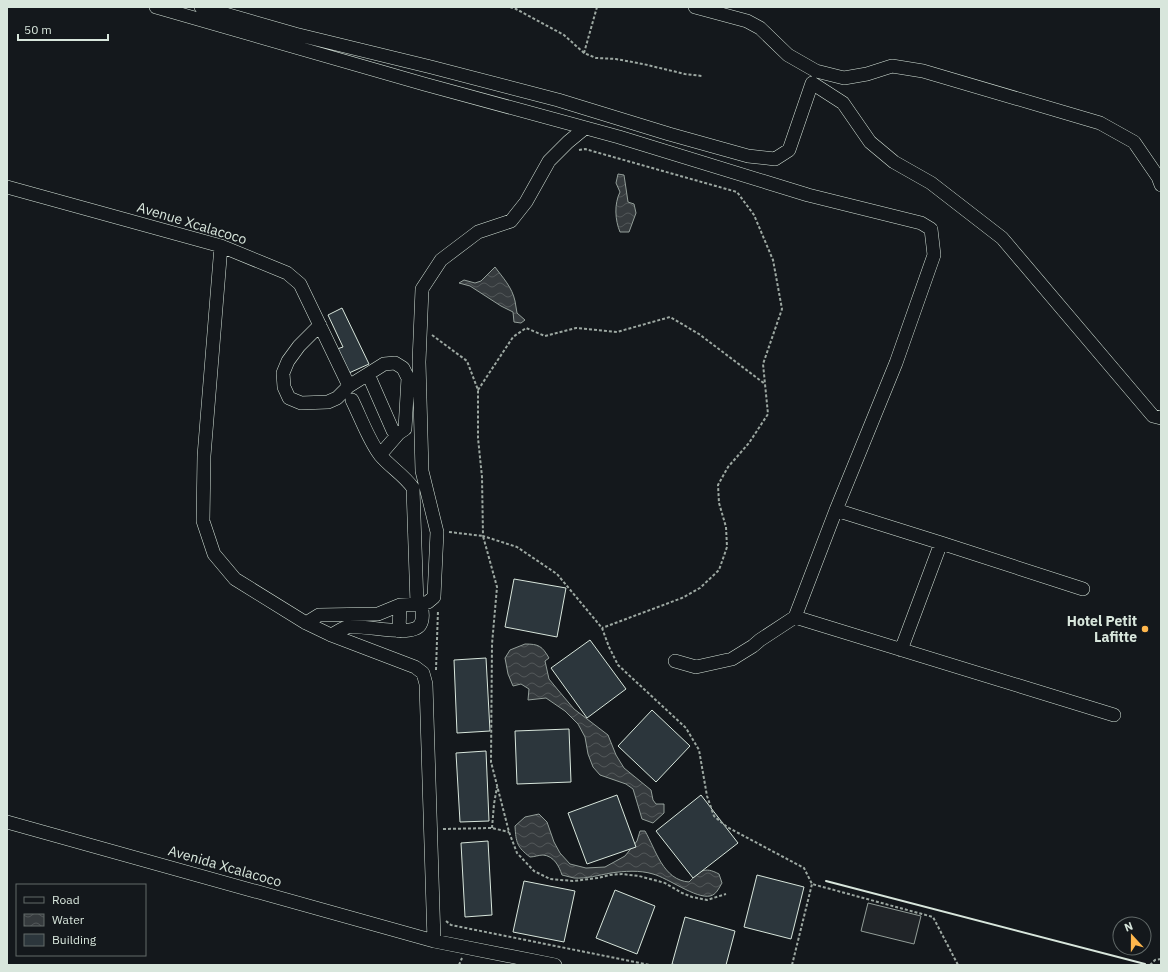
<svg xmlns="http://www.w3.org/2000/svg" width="1168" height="972" font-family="'IBM Plex Sans',sans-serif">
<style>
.green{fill:#202428;stroke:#939e99}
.water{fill:url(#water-waves);stroke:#939e99}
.building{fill:#2c363c;stroke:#d8e6dc}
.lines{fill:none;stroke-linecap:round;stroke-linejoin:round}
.minor-casing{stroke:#d8e6dc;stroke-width:14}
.path{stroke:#9da8a2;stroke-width:2;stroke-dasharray:3 2;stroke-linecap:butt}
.minor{stroke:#14181c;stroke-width:13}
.wall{stroke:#d8e6dc;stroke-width:2}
.poi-dot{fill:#ffb74d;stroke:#14181c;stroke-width:1.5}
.labels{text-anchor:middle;stroke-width:3;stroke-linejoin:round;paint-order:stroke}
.street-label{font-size:14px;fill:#d8e6dc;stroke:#14181c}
.poi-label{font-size:14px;font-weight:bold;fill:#d8e6dc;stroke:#14181c;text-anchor:end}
</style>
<defs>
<pattern id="water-waves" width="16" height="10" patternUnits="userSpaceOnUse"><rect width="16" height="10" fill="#363b3e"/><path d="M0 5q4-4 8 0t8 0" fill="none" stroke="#525759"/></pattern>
</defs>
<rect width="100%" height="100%" fill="#14181c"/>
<!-- green -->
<path class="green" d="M868 903 921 916 914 944 861 931Z"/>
<!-- water -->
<path class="water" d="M618 174 624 175 628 202 634 204 636 213 629 232H620C615 220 614 204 620 192L616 183Z
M495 267C503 278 512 287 515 301 516 305 516 309 517 313L525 320 521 323 514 322 513 312 501 306 470 286 459 283 464 280 475 283 481 281Z
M525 644C539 644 542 646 549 658L545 661 549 679 558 690 574 709 608 735 616 755 624 768 651 790 653 800 656 804H664V813L653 823 642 819 633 789 626 784 600 775 593 767 588 754 585 737 578 724 565 711 546 698 528 700 529 689 521 684 513 686 508 674 505 658 510 650Z
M539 814 547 822 554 842 560 853 570 864 586 868 605 867 625 856 637 841 640 831H645C656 850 663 880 689 882 700 871 704 866 719 874L722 883C719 888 716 895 710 896 696 899 668 878 653 874 640 870 624 871 611 873 599 875 586 879 574 878 570 877 566 876 562 875 559 866 554 856 543 855 539 855 534 857 530 857 517 847 516 843 515 826L525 817Z"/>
<!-- building -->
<path class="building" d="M342 308 369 364 349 373 337 349 343 347 328 315Z
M514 579 566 588 557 637 505 627Z
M590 640 626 689 587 718 551 668Z
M486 658 490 731 457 733 454 660Z
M652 710 690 746 656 782 618 746Z
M569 729 571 782 517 784 515 731Z
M486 751 489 821 460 822 456 753Z
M617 795 636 847 587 864 568 813Z
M701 795 738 843 693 878 656 831Z
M488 841 492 915 465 917 461 843Z
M757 875 804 887 791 939 744 927Z
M524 881 575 891 564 942 513 932Z
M615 890 655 906 637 954 596 938Z
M685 917 735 931 726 965H676L672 964Z"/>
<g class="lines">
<defs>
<path id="minor" d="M156 7 424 84 619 137 808 195 921 223 931 229 934 255 896 363 836 510 795 617 760 640 753 646 732 659 696 667 675 661
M201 7 295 34 431 67 558 100 669 134 748 156 775 159 789 150 812 83 843 103 870 142 894 162 931 183 1002 238 1153 416 1161 418
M695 7 747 21 760 28 788 55 816 71 844 78 867 74 892 66 923 71 1100 123 1134 142 1158 177 1161 185
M7 187 221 246 287 273 300 284 349 386
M221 246 204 456 203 521 214 554 235 579 306 623 331 635 415 667 423 673 426 684 434 941
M320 325 299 346 288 361 283 373 284 387 289 398 301 403 328 402 337 398 349 386 384 364 395 363 403 368 408 378 405 429 399 433 393 431 368 374
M352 400C360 416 369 441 380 455 390 467 404 475 413 488L417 604
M380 455 399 433
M836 510 941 543 901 650
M941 543 1083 589
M795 617 1114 715
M306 623 319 615 378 614 400 605 421 604 428 602 434 597 437 532 422 471 419 362 422 289 441 260 478 232 511 221 526 202 549 161 568 142 585 128
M399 631 400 605
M331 635C336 633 342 628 348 627 363 624 411 638 420 625 424 619 422 610 421 604
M7 822 434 941 555 965"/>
</defs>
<!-- minor casing -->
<use href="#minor" class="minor-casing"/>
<!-- path -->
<path class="path" d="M510 7 516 9 564 35 584 53 596 58 616 59 643 64 685 74 702 76
M584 53 597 7
M579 150 585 149 737 192 754 215 773 260 782 309 763 364 768 414 749 443 728 467 718 485 719 503 726 527 727 547 719 570 700 588 682 598 602 628
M432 335 467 361 478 390V438L482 477 483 536 517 547 557 574 602 628 609 647 618 665 686 728 699 750 707 796 714 816 727 827 804 868 812 884 933 917 958 965
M478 390 513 337 526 328 545 336 576 328 617 332 670 317 699 334 765 384
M449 532 483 536 497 587 492 644 491 762 509 832 517 853 534 871 550 879 573 881 598 878 610 875 622 874 639 876 665 883 682 893 692 897 707 900 726 894
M436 670 438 610
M492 828 494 804 497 787
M443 829 492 828 509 832
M446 921 451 925 650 965
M459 965 462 958
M792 965 812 884
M1150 965 1155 960 1161 959"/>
<!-- minor -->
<use href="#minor" class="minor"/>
<!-- wall -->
<path class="wall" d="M826 881 1145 964"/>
</g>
<!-- markers -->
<circle class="poi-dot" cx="1145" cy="629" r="4"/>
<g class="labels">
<!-- street labels -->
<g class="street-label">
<text transform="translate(192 223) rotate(17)" y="5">Avenue Xcalacoco</text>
<text transform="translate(225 866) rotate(16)" y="5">Avenida Xcalacoco</text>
</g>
<!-- poi labels -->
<g class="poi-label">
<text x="1137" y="626">Hotel Petit<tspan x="1137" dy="16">Lafitte</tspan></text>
</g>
</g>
<!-- border -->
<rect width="1168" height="972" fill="none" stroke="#d8e6dc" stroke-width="16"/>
<!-- legend -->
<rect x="16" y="884" width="130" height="72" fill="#14181c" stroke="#626a69"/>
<rect x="24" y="897" width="20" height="6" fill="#14181c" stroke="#626a69"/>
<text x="52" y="904" font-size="12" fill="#d8e6dc">Road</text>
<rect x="24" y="914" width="20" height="12" fill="url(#water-waves)" stroke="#626a69"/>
<text x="52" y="924" font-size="12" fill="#d8e6dc">Water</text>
<rect x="24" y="934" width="20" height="12" fill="#2c363c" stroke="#626a69"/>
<text x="52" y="944" font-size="12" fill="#d8e6dc">Building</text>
<!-- north arrow -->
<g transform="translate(1132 936) rotate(339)"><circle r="19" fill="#14181c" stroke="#626a69"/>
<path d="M0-3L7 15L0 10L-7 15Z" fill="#ffb74d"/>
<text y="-6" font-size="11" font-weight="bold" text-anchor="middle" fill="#d8e6dc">N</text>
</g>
<!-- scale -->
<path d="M18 34v6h90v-6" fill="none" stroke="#d8e6dc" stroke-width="2"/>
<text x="24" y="34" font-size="12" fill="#d8e6dc" stroke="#14181c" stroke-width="3" paint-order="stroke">50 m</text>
</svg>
